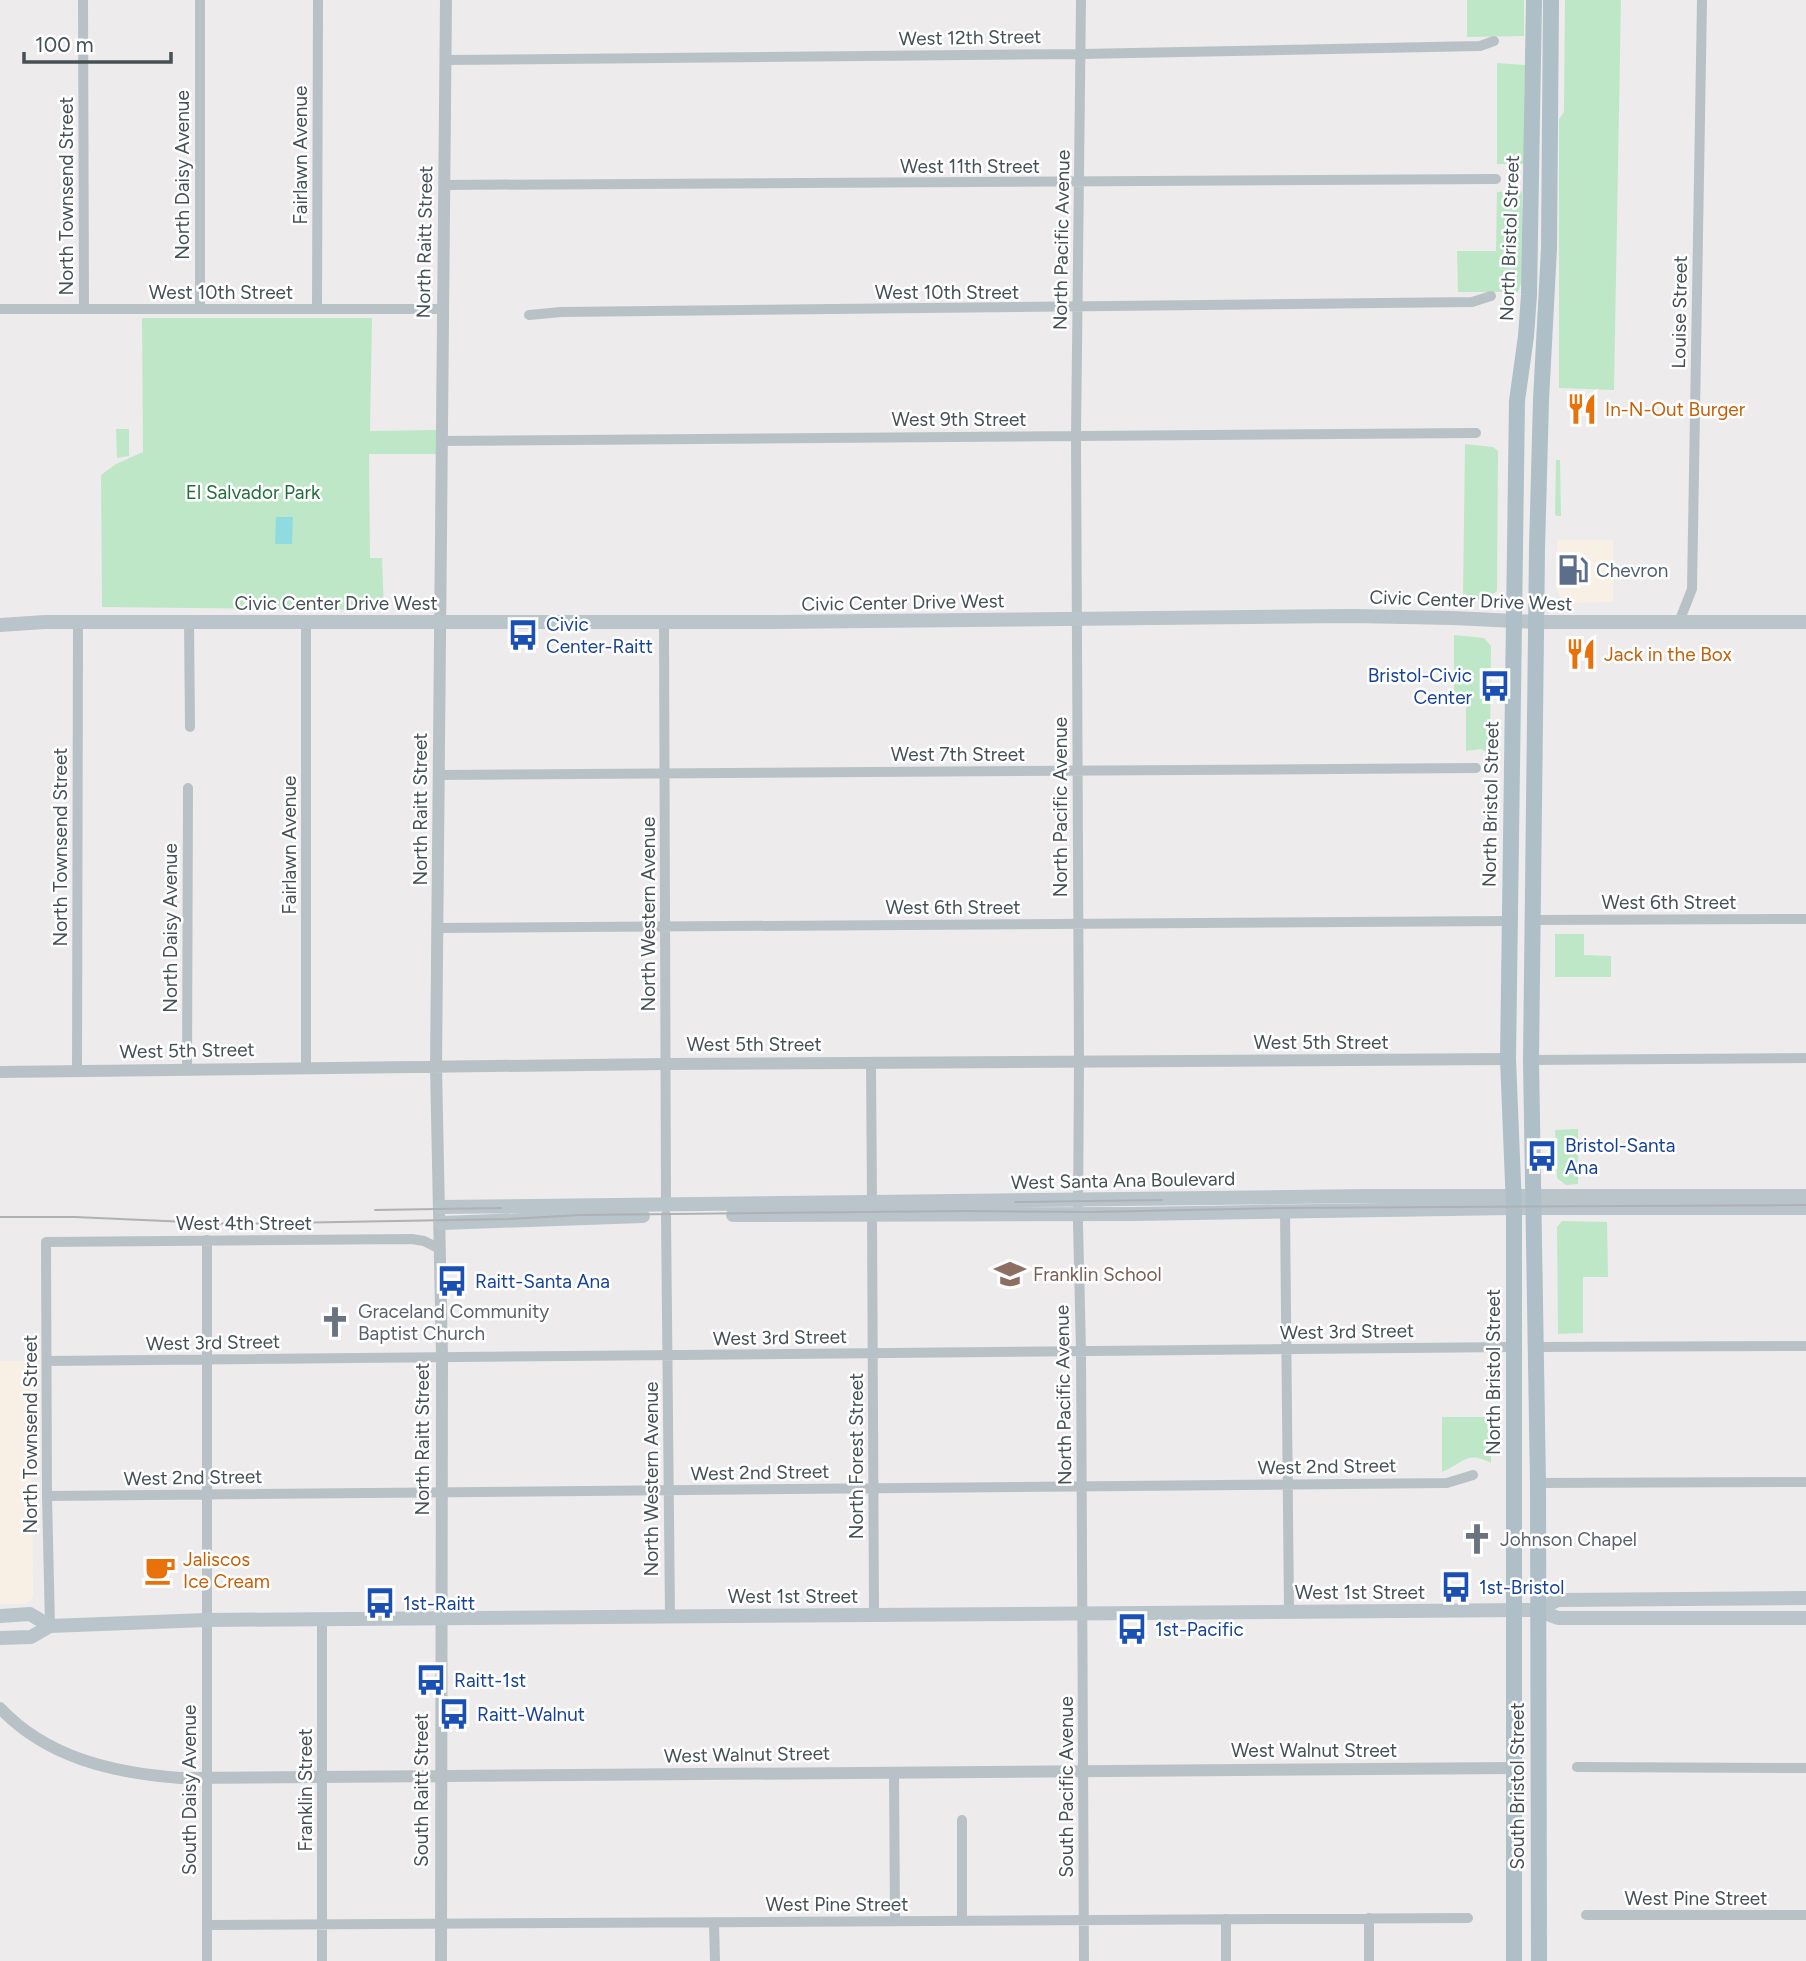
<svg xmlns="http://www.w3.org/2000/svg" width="1806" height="1961" font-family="Figtree,sans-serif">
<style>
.commercial{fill:#f8f0e5}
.green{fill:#bee7c7}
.water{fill:#90dbdf}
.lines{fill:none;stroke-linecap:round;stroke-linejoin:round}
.minor{stroke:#b8c2c6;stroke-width:10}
.tertiary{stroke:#b8c2c6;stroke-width:12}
.secondary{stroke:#b9c5cb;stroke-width:14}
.primary{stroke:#aebfc7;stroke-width:16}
.tram{stroke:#aeb2b5;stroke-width:2}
.labels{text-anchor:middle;stroke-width:5;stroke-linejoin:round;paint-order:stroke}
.street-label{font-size:19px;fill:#465156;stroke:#fff}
.food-label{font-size:19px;fill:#c56008;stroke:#fff;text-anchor:start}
.park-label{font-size:19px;fill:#216d3b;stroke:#fff}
.service-label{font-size:19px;fill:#4e5e75;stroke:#fff;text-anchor:start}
.transit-label{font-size:19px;fill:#164399;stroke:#fff;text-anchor:start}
.education-label{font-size:19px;fill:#785e54;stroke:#fff;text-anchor:start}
.worship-label{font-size:19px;fill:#5b616d;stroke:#fff;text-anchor:start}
</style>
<rect width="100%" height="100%" fill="#eeebec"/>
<!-- commercial -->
<path class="commercial" d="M1557 540H1613V602L1568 603 1561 598 1557 590Z
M0 1361H32L33 1595 31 1600 24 1604H0Z"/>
<!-- green -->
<path class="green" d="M1467 0H1524V36L1467 37Z
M1565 0H1621L1614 390 1559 388V119L1564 112Z
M1497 63 1525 65 1524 164H1497Z
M1522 191V281L1518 292H1458L1457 251H1496L1497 192Z
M142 318H372L370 431 436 430V454H369L370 558H382L384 610 102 607 101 475 116 464 143 452Z
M116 429H129V456L117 458Z
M1465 444 1493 447 1498 451 1497 591 1485 600 1463 599Z
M1556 460H1560L1561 516H1556L1555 513Z
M1454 635 1484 638 1491 646 1490 754 1481 749 1466 751V699L1454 698Z
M1555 934H1584V955L1611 956V977H1555Z
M1578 1129V1184L1566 1185 1557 1178 1555 1130Z
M1562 1221 1607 1222 1608 1277H1583V1333L1558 1334 1557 1227Z
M1442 1417H1491V1463C1466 1450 1464 1463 1442 1472Z"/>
<!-- water -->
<path class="water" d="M276 517H293L292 544H275Z"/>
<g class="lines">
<!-- minor -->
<path class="minor" d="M83 0 84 309
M1081 0 1076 436 1079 1063 1078 1223 1081 1351 1084 1961
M445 60 1081 54 1480 46 1494 41
M444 185 1496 179
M0 309H443
M200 309V0
M317 309 318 0
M529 315 561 312 1472 302 1491 296
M442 441 1476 433
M664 621 666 1206
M189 622 190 727
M306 622V1068
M1679 622 1692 589 1702 0
M440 775 1476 768
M1533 920 1806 919
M438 928 1509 921
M1531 1060 1806 1058
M871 1063 872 1203
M187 1069 188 788
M77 1071 78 622
M1285 1211 1289 1612
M872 1213 874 1615
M666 1215 670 1617
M1537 1347 1806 1346
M47 1361 1513 1347
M1538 1483 1806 1482
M47 1496 1447 1483 1473 1475
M322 1619V1961
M50 1626 47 1496 46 1242 412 1239 424 1241 440 1249
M1577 1767 1806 1768
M894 1772 895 1921
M962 1820V1921
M1586 1915H1806
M1369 1918V1961
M1226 1919V1961
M714 1922 715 1961
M207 1925 1468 1918
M207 1961V1240"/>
<!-- tertiary -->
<path class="tertiary" d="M0 1072 666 1064 1508 1059
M0 1708C47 1758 114 1773 180 1778L1513 1768
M441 1961 442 1357 436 1067 446 0"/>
<!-- secondary -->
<path class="secondary" d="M0 625 45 622H773L1353 616 1453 618 1537 622H1806
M440 1207 1367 1196H1806
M733 1215 1134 1214 1514 1208H1806
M441 1223 643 1216
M1537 1610 1558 1600 1806 1598
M0 1616 30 1614 50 1626
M0 1638 31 1637 50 1626 206 1620 1537 1610 1558 1618H1806"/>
<!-- primary -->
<path class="primary" d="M1514 1961V1207L1508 1059 1517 401 1526 336 1529 295 1534 0
M1539 1961 1538 1483 1531 1060 1537 549 1541 400 1549 248 1551 0"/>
<!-- tram -->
<path class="tram" d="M1015 1202 1162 1200
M375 1210 501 1208
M0 1217H75L233 1224 509 1219 581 1215 965 1211 1091 1212 1285 1208 1806 1205"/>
</g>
<!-- icons -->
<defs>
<symbol id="restaurant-bare" viewBox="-9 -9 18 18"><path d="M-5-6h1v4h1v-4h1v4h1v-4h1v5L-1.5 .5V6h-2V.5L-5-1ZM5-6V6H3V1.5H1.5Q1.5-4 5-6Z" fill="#e8710a" stroke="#fff" stroke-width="2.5" paint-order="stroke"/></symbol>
<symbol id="fuel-bare" viewBox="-9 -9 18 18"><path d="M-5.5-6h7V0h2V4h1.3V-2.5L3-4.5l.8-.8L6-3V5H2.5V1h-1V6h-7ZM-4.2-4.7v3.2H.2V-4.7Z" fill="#5c6f8a" stroke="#fff" stroke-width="2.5" paint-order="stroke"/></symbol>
<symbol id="bus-bare" viewBox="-9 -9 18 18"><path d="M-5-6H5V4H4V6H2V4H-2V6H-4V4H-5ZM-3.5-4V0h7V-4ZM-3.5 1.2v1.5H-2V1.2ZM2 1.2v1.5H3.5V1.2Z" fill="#1a4fb4" stroke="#fff" stroke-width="2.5" paint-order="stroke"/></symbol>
<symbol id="school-bare" viewBox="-9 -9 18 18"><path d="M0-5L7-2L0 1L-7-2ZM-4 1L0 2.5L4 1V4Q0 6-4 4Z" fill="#8d6e63" stroke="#fff" stroke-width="2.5" paint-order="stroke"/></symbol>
<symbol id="church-bare" viewBox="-9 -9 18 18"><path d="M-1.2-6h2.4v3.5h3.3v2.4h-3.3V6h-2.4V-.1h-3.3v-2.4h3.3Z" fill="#6b7280" stroke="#fff" stroke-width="2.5" paint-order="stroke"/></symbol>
<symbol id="cafe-bare" viewBox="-9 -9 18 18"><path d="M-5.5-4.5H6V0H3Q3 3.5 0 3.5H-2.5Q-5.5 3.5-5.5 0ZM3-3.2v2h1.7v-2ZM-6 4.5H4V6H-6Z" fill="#e8710a" stroke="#fff" stroke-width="2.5" paint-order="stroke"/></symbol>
</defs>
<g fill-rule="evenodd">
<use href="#restaurant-bare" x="1560" y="387" width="44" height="44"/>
<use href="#fuel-bare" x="1551" y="548" width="44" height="44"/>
<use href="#bus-bare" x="501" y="613" width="44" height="44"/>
<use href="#restaurant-bare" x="1559" y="632" width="44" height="44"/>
<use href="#bus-bare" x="1473" y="664" width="44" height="44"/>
<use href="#bus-bare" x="1520" y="1134" width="44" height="44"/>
<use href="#school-bare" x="988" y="1252" width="44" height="44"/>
<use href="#bus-bare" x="430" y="1259" width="44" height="44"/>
<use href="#church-bare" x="313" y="1300" width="44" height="44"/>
<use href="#church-bare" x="1455" y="1517" width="44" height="44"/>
<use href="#cafe-bare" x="138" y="1548" width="44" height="44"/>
<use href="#bus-bare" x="1434" y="1565" width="44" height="44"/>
<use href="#bus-bare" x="358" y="1581" width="44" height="44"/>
<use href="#bus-bare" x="1110" y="1607" width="44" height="44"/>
<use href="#bus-bare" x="409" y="1658" width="44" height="44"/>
<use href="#bus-bare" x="432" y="1692" width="44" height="44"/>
</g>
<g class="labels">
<!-- street labels -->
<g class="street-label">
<text transform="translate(970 37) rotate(-1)" y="7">West 12th Street</text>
<text transform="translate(300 155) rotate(-90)" y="7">Fairlawn Avenue</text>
<text x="970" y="173">West 11th Street</text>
<text transform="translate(182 175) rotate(-90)" y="7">North Daisy Avenue</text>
<text transform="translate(66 196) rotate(-90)" y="7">North Townsend Street</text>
<text transform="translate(1509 238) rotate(-88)" y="7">North Bristol Street</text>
<text transform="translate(1061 240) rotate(-89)" y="7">North Pacific Avenue</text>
<text transform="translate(424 242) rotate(-89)" y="7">North Raitt Street</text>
<text x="221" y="299">West 10th Street</text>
<text x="947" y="299">West 10th Street</text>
<text transform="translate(1679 312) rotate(-89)" y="7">Louise Street</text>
<text x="959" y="426">West 9th Street</text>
<text transform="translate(1471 600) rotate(2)" y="7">Civic Center Drive West</text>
<text transform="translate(903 602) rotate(-1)" y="7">Civic Center Drive West</text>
<text x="336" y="610">Civic Center Drive West</text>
<text x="958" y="761">West 7th Street</text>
<text transform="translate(1490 804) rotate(-89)" y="7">North Bristol Street</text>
<text transform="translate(1060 807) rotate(-90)" y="7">North Pacific Avenue</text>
<text transform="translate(420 809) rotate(-90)" y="7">North Raitt Street</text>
<text transform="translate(289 845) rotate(-90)" y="7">Fairlawn Avenue</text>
<text transform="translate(60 847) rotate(-90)" y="7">North Townsend Street</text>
<text x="1669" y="909">West 6th Street</text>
<text x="953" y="914">West 6th Street</text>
<text transform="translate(648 914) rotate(-90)" y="7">North Western Avenue</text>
<text transform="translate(170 928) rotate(-90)" y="7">North Daisy Avenue</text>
<text x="1321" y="1049">West 5th Street</text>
<text x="754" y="1051">West 5th Street</text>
<text transform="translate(187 1050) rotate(-1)" y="7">West 5th Street</text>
<text transform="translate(1123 1180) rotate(-1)" y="7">West Santa Ana Boulevard</text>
<text x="244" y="1230">West 4th Street</text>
<text transform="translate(1347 1331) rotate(-1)" y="7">West 3rd Street</text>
<text transform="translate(780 1337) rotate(-1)" y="7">West 3rd Street</text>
<text transform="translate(213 1342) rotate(-1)" y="7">West 3rd Street</text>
<text transform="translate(1493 1372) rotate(-90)" y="7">North Bristol Street</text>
<text transform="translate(1063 1395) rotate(-91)" y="7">North Pacific Avenue</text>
<text transform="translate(30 1434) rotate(-90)" y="7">North Townsend Street</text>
<text transform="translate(422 1439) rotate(-90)" y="7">North Raitt Street</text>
<text transform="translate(856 1456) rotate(-90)" y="7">North Forest Street</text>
<text transform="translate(1327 1466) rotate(-1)" y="7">West 2nd Street</text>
<text transform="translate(760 1472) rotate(-1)" y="7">West 2nd Street</text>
<text transform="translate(193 1477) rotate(-1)" y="7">West 2nd Street</text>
<text transform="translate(651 1479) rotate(-90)" y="7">North Western Avenue</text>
<text x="1360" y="1599">West 1st Street</text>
<text x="793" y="1603">West 1st Street</text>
<text x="1314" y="1757">West Walnut Street</text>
<text transform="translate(747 1754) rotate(-1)" y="7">West Walnut Street</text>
<text transform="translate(1517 1786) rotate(-90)" y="7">South Bristol Street</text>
<text transform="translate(1066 1787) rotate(-90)" y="7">South Pacific Avenue</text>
<text transform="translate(189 1790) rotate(-90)" y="7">South Daisy Avenue</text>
<text transform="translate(305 1790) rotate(-90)" y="7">Franklin Street</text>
<text transform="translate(421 1790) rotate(-90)" y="7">South Raitt Street</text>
<text x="1696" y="1905">West Pine Street</text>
<text x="837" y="1911">West Pine Street</text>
</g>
<!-- food labels -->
<g class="food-label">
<text x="1605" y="416">In-N-Out Burger</text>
<text x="1604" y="661">Jack in the Box</text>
<text x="183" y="1566">Jaliscos<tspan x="183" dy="22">Ice Cream</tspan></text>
</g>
<!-- park labels -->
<g class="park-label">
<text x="253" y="499">El Salvador Park</text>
</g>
<!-- service labels -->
<g class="service-label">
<text x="1596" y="577">Chevron</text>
</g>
<!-- transit labels -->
<g class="transit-label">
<text x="546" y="631">Civic<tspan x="546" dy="22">Center-Raitt</tspan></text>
<text x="1472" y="682" text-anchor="end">Bristol-Civic<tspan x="1472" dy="22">Center</tspan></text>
<text x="1565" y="1152">Bristol-Santa<tspan x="1565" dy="22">Ana</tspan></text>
<text x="475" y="1288">Raitt-Santa Ana</text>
<text x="1479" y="1594">1st-Bristol</text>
<text x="403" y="1610">1st-Raitt</text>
<text x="1155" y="1636">1st-Pacific</text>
<text x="454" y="1687">Raitt-1st</text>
<text x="477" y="1721">Raitt-Walnut</text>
</g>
<!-- education labels -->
<g class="education-label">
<text x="1033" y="1281">Franklin School</text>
</g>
<!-- worship labels -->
<g class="worship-label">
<text x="358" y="1318">Graceland Community<tspan x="358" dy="22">Baptist Church</tspan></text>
<text x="1500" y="1546">Johnson Chapel</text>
</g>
</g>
<!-- scale -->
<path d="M24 52v10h147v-10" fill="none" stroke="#465156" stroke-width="3.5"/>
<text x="35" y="52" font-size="21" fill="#465156" stroke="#ffffff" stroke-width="5" paint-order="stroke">100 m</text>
</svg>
